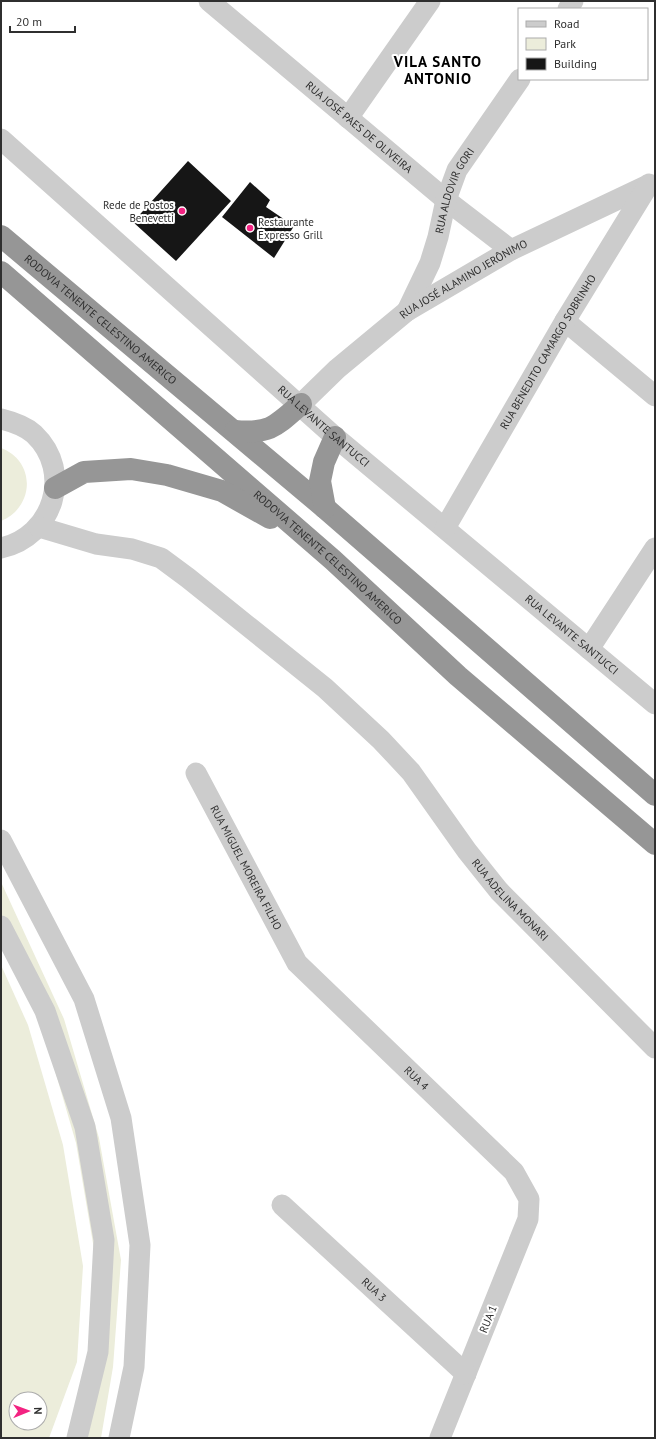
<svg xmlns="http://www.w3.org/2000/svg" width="656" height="1439" font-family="'PT Sans',sans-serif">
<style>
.green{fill:#eceddb;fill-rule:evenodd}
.building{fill:#161616}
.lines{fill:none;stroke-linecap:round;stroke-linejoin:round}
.street{stroke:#ccc;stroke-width:21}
.highway{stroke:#969696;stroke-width:22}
.poi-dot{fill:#f32382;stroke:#fff;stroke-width:1.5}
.labels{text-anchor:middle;stroke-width:4;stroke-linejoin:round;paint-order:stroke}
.street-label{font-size:11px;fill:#2f2f2f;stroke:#fff}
.poi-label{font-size:11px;fill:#2f2f2f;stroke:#fff;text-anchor:end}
.district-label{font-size:15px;font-weight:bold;letter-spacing:1px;fill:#000;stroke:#fff}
</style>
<rect width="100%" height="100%" fill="#fff"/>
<!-- green -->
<path class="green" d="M1 448C36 461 35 507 1 521Z
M1 882 64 1019 99 1138 121 1260 113 1367 101 1438H76L90 1359 96 1261 76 1143 40 1019 1 935Z
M1 965 28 1025 63 1145 83 1266 77 1362 49 1438H1ZM16 1399H40V1423H16Z"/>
<!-- building -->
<path class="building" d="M188 161 231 201 176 261 133 222Z
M250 182 270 200 266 207 294 226 274 258 222 217Z"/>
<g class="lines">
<!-- street -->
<g class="street">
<path id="s1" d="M209 1 446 200 511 250"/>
<path d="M568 9 573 1"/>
<path d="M348 118 430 1"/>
<path id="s2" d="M1 139 335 437 655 704"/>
<path id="s3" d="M407 311 430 263 438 237 446 200 457 170 520 79"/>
<path d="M565 321 655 396"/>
<path id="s4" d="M301 404 337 369 407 311 511 250 646 186"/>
<path d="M1 419C13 422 25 426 34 434 74 472 53 537 1 548"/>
<path id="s5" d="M39 527 96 544 132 549 161 558 188 578 325 688 381 740 411 772 467 851 499 891 655 1048"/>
<path id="s6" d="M445 528 565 321 649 184"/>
<path d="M589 649 655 548"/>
<path id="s7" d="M196 773 297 963 514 1172 529 1199 528 1219 440 1438"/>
<path d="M1 840 84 999 121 1118 140 1245 134 1367 119 1438"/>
<path d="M1 926 45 1011 85 1127 104 1240 98 1352 77 1438"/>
<path id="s8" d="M282 1205 466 1374"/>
</g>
<!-- highway -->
<g class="highway">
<path id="s9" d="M1 236 325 508 655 795"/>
<path id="s10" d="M1 272 333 560 458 676 655 844"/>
<path d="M235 431C270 434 276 426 301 404"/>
<path d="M55 488 84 472 131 469 167 475 222 491 270 518"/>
<path d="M325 508 320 481 324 462 335 437"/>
</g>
</g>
<!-- markers -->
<g class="poi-dot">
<circle cx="182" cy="211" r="4"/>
<circle cx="250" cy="228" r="4"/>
</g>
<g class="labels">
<!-- street labels -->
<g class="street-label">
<text dy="4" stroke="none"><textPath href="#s1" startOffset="196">RUA JOSÉ PAES DE OLIVEIRA</textPath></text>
<text dy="4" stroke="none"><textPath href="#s3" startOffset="130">RUA ALDOVIR GORI</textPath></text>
<text dy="4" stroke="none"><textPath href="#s4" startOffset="206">RUA JOSÉ ALAMINO JERÔNIMO</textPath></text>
<text dy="4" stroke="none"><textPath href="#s9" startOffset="130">RODOVIA TENENTE CELESTINO AMERICO</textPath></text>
<text dy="4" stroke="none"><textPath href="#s6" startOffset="204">RUA BENEDITO CAMARGO SOBRINHO</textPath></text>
<text dy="4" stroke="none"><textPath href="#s2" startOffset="432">RUA LEVANTE SANTUCCI</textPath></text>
<text dy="4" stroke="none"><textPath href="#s10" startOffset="434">RODOVIA TENENTE CELESTINO AMERICO</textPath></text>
<text dy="4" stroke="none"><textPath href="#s2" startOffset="756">RUA LEVANTE SANTUCCI</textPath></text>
<text dy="4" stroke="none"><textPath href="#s7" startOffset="107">RUA MIGUEL MOREIRA FILHO</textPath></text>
<text dy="4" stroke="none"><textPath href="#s5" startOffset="618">RUA ADELINA MONARI</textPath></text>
<text dy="4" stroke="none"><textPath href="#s7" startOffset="381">RUA 4</textPath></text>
<text dy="4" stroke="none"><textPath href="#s8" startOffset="125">RUA 3</textPath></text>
<text transform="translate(488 1319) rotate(-68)" y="4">RUA 1</text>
</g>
<!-- poi labels -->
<g class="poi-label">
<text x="174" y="209">Rede de Postos<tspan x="174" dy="13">Benevetti</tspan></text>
<text x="258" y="226" text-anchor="start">Restaurante<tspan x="258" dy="13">Expresso Grill</tspan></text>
</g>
<!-- district labels -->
<g class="district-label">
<text x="438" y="67">VILA SANTO<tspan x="438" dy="17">ANTONIO</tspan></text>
</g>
</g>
<!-- border -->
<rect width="656" height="1439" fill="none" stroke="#2f2f2f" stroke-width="4"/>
<!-- legend -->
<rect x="518" y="8" width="130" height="72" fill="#ffffff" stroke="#acacac"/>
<rect x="526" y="21" width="20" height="6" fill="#cccccc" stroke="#acacac"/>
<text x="554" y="28" font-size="12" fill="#2f2f2f">Road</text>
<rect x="526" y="38" width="20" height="12" fill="#eceddb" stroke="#acacac"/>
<text x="554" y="48" font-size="12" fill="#2f2f2f">Park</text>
<rect x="526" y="58" width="20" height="12" fill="#161616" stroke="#acacac"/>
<text x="554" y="68" font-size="12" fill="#2f2f2f">Building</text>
<!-- north arrow -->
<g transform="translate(28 1411) rotate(89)"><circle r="19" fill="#ffffff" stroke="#acacac"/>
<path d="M0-3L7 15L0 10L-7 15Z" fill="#f32382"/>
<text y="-6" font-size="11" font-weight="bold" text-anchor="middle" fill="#2f2f2f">N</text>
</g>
<!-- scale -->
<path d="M10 26v6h65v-6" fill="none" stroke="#2f2f2f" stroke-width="2"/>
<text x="16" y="26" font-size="12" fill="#2f2f2f" stroke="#ffffff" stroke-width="3" paint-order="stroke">20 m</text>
</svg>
